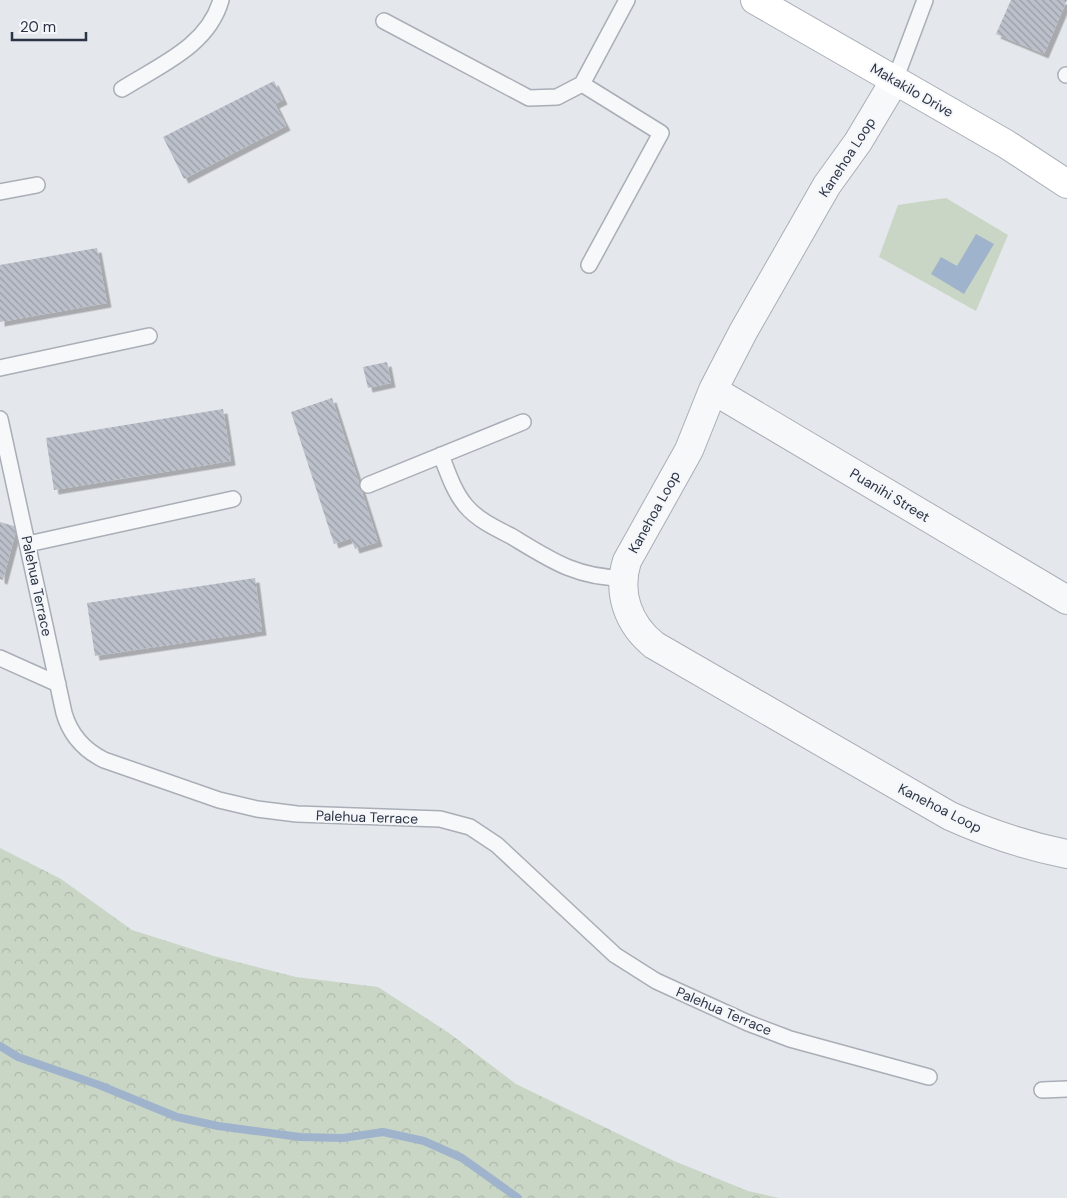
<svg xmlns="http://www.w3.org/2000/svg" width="1067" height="1198" font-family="'DM Sans',sans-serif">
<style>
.grass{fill:#c9d6c5}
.forest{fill:url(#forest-crowns)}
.water{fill:#9fb4cc}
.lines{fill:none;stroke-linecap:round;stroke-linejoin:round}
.stream{stroke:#9fb4cc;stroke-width:8}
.building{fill:url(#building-back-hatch);filter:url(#shadow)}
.lane-casing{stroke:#a9aeb7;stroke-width:18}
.street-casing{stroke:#a9aeb7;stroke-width:30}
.secondary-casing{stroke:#a9aeb7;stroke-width:30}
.lane{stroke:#f7f8fa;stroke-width:15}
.street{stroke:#f7f8fa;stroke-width:28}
.secondary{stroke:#fff;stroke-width:28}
.labels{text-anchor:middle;stroke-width:4;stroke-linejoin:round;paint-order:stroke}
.street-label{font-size:14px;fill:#2b3445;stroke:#f4f6f9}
</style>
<defs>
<pattern id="forest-crowns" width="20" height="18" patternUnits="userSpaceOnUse" patternTransform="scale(1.25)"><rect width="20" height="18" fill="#c9d6c5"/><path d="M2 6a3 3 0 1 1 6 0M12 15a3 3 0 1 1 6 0" fill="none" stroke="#adb8ab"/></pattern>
<pattern id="building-back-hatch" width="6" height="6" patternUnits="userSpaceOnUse" patternTransform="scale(1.25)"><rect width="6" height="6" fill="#bbc0ca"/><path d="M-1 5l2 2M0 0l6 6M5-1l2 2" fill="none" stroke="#989da6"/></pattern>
<filter id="shadow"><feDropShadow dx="4.5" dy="4.5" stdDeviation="0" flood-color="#0004"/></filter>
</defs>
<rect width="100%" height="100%" fill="#e4e7ec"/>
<!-- grass -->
<path class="grass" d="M946 198 1008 235 976 311 879 257 898 205Z"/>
<!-- forest -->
<path class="forest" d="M0 848 61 879 132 930 214 956 296 977 378 987 449 1033 516 1084 674 1161 748 1191 779 1198H0Z"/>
<!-- water -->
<path class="water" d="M976 234 994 244 964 294 931 274 941 257 957 266Z"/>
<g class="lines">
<!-- stream -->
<path class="stream" d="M0 1046 18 1057 99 1085 177 1117 218 1126 300 1137 343 1138 383 1132 424 1141 462 1158 518 1198"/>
</g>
<!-- building -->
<path class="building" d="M1011 0H1067L1044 54 996 34Z
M274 81 283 100 275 104 286 126 184 179 163 137Z
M97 248 107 303 0 322V265Z
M387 362 391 383 368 388 363 367Z
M332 398 378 542 355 549 351 538 334 544 291 412Z
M223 409 231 461 54 490 46 438Z
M0 522 17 527 3 580 0 579Z
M255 578 262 631 95 656 87 603Z"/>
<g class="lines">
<defs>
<path id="lane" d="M384 21 529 98 557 97 582 84 661 133 589 265
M1066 75H1067
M895 80 925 0
M582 84 627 0
M122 89C160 65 208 46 221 0
M0 192 37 185
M0 368 149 336
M0 419 64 713C70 734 84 750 104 760L219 800 257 809 297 814 440 819 470 827 497 845 615 955 656 981 748 1023 790 1039 929 1077
M441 455C448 473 454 492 466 506 478 520 495 528 511 536 549 559 576 578 623 578
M368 485 523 422
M28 544 233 499
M0 658 58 684
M1042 1090 1067 1089"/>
<path id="street" d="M895 80 858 142 827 185 743 332 713 390 689 450 627 561C617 593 628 624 654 645L950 816C988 833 1026 846 1067 854
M713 390 1067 600"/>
<path id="secondary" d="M755 0 1006 144 1067 184"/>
</defs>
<!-- lane casing -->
<use href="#lane" class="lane-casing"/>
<!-- street casing -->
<use href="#street" class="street-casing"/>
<!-- secondary casing -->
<use href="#secondary" class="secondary-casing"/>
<!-- lane -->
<use href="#lane" class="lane"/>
<!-- street -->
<use href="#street" class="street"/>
<!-- secondary -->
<use href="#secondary" class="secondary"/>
</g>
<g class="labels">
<!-- street labels -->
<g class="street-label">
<text transform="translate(912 90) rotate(30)" y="5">Makakilo Drive</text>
<text transform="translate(847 157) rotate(-57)" y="5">Kanehoa Loop</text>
<text transform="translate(890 495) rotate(31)" y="5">Puanihi Street</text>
<text transform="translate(654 512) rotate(-61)" y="5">Kanehoa Loop</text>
<text transform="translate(37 586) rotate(78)" y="5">Palehua Terrace</text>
<text transform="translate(940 808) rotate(27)" y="5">Kanehoa Loop</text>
<text transform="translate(367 817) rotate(2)" y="5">Palehua Terrace</text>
<text transform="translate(724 1011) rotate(23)" y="5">Palehua Terrace</text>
</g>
</g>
<!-- scale -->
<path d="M12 32v8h74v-8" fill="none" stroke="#2b3445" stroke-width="2.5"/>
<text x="20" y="32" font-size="15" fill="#2b3445" stroke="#f4f6f9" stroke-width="4" paint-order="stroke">20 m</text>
</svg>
